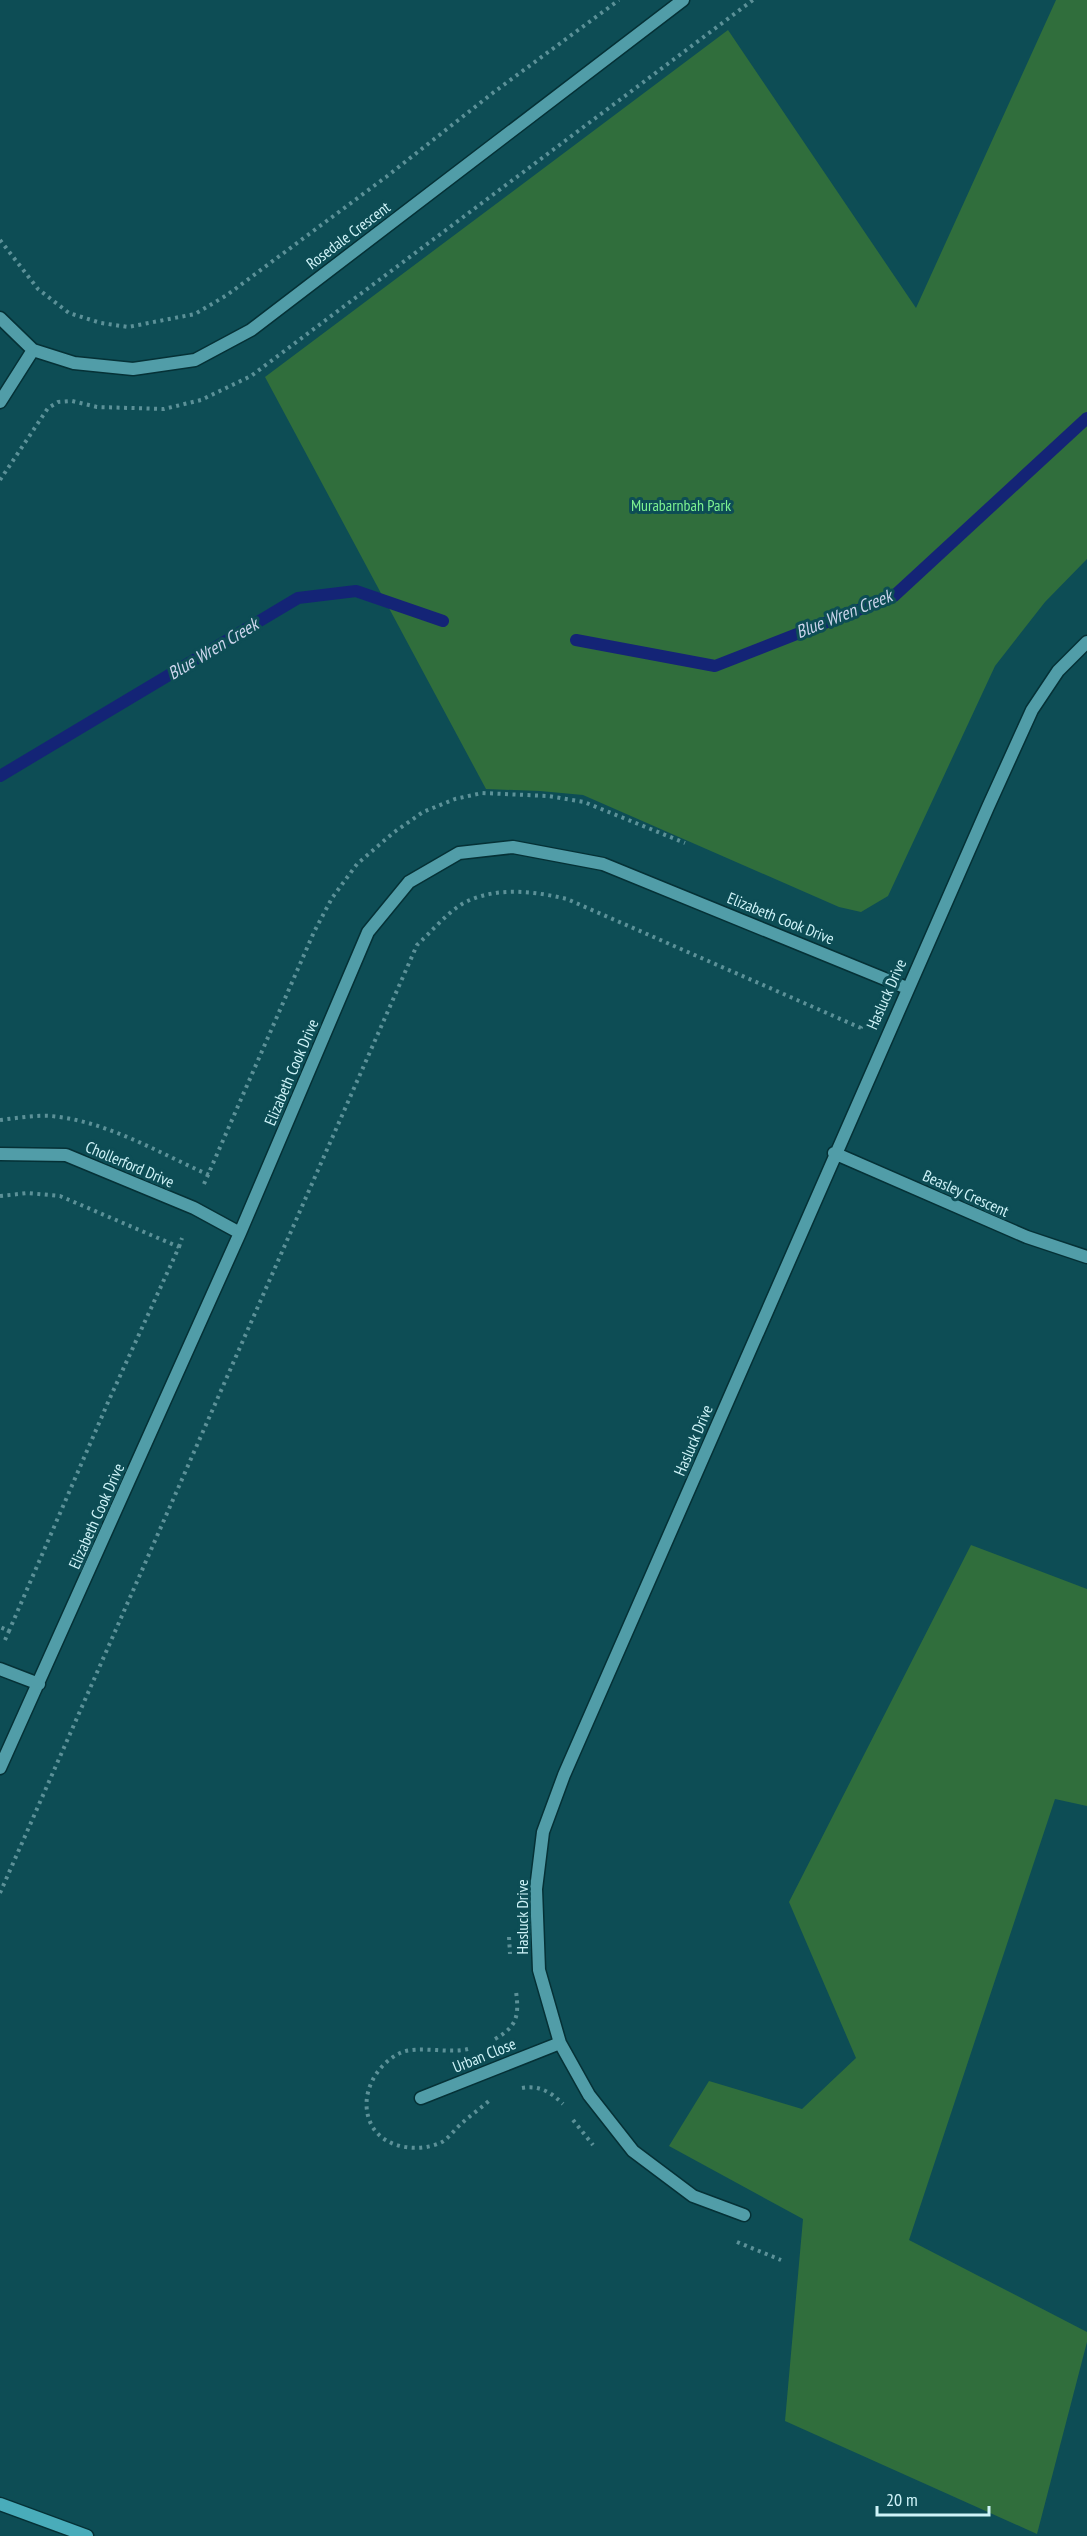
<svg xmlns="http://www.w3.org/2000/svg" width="1087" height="2536" font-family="'PT Sans Narrow',sans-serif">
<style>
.green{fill:#306e3c}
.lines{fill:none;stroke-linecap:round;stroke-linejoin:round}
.stream{stroke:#142476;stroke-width:12}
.street-casing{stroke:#053136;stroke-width:15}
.secondary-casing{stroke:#053136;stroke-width:15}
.path{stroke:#5c9198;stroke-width:4;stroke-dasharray:3 4.5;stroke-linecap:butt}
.street{stroke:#519da8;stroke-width:12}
.secondary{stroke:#49acba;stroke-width:12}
.labels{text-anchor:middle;stroke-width:6;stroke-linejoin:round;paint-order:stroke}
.street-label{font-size:16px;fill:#cef3f8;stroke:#0d4d55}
.park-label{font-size:16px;fill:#7df291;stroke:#0d4d55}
.water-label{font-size:18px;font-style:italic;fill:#cad4eb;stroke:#0d4d55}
</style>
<rect width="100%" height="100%" fill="#0d4d55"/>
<!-- green -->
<path class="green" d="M1056 0H1087V559L1045 602 995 666 888 896 861 912 839 907 583 795 540 791 486 789 265 377 728 30 916 308Z
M971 1545 1087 1589V1806L1055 1799 909 2240 1087 2332V2342L1037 2534 785 2421 803 2219 669 2146 709 2081 802 2109 856 2058 789 1902Z"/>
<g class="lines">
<!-- stream -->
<path class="stream" d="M576 640 715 666 894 596 1087 418
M0 776 298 598 356 591 443 621"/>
<defs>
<path id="street" d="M0 318 33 350 74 363 133 369 195 360 251 330 683 0
M0 402 33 350
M834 1153 1027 1237 1087 1257
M0 1154 66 1155 194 1208 240 1233
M0 1669 39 1684
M0 1768 240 1233 368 932 409 882 459 853 513 847 603 864 907 988
M421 2098 560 2043
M744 2215 693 2196 633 2151 589 2095 560 2043 539 1970 536 1889 543 1832 564 1775 988 807 1032 710 1058 671 1087 642"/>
<path id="secondary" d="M0 2504 87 2536"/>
</defs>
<!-- street casing -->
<use href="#street" class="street-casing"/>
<!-- secondary casing -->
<use href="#secondary" class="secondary-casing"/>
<!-- path -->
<path class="path" d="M0 240 38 289 69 313 101 323 128 327 195 314 227 295 386 177 494 92 619 0
M0 480 48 408 58 402 72 401 97 407 164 409 201 400 251 376 753 0
M0 1120C17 1118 35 1115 51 1116 107 1121 159 1153 209 1175
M204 1184 314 932 332 898 357 864 393 833 423 812 455 799 482 793 548 796 584 802 685 843
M0 1196 28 1193 60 1196 179 1247 109 1400 9 1631 0 1627
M179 1247 182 1238
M5 1640 9 1631
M0 1893 417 945C431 932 446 914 462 904 494 886 533 891 567 899L861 1028 860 1032
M509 1937 510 1954
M495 2039C518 2026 519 2015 516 1991
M468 2049C448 2054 417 2045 400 2053 375 2065 357 2098 372 2126 385 2149 420 2153 442 2142 449 2138 455 2129 462 2123 471 2115 481 2108 490 2100
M522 2088C539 2085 551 2092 563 2104
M573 2120 593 2145
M737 2242 781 2260"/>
<!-- street -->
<use href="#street" class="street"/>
<!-- secondary -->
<use href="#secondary" class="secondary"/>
</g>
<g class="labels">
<!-- street labels -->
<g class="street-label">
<text transform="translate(348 235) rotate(-37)" y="6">Rosedale Crescent</text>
<text transform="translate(781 918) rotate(22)" y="6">Elizabeth Cook Drive</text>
<text transform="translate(886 994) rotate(-66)" y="6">Hasluck Drive</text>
<text transform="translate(291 1072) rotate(-67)" y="6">Elizabeth Cook Drive</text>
<text transform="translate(130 1164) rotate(23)" y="6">Chollerford Drive</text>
<text transform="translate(966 1193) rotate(24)" y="6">Beasley Crescent</text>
<text transform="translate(693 1440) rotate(-67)" y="6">Hasluck Drive</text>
<text transform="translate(96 1516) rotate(-66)" y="6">Elizabeth Cook Drive</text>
<text transform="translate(522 1917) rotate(-90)" y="6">Hasluck Drive</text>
<text transform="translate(484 2055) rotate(-22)" y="6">Urban Close</text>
</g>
<!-- park labels -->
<g class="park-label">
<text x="681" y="511">Murabarnbah Park</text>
</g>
<!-- water labels -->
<g class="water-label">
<text transform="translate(844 614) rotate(-22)" y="6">Blue Wren Creek</text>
<text transform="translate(213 649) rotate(-31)" y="6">Blue Wren Creek</text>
</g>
</g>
<!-- scale -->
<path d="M877 2506v9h112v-9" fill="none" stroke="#cef3f8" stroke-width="3"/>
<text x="886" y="2506" font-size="18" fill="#cef3f8" stroke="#0d4d55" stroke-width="4.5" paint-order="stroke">20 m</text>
</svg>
